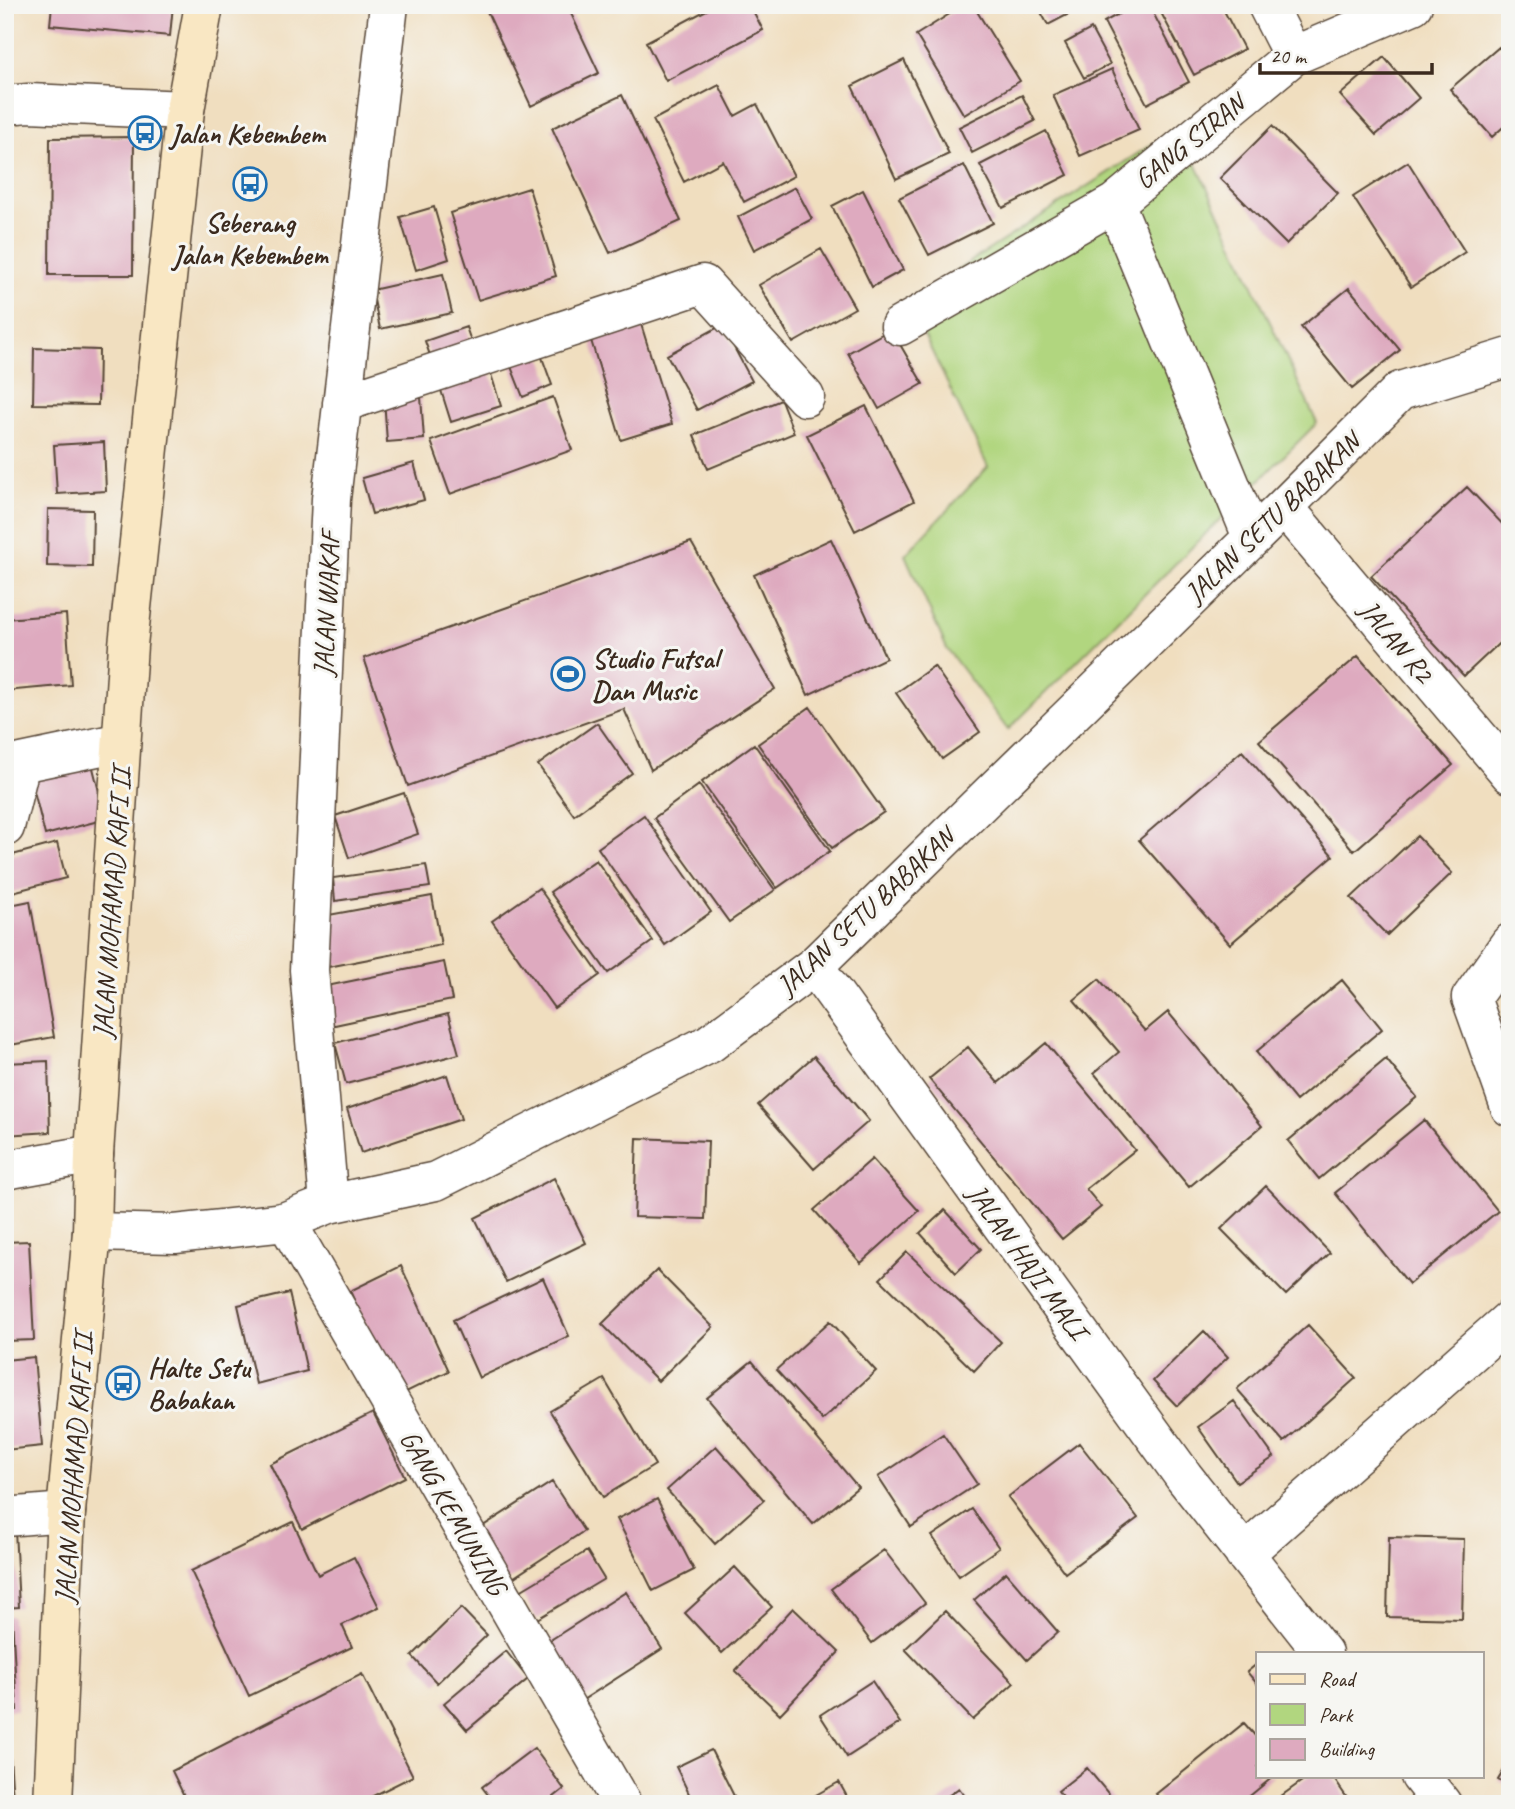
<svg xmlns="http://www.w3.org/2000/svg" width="1515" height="1809" font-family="Caveat,sans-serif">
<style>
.green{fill:#b1d67f;stroke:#76804e;stroke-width:2}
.building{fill:#deaabf}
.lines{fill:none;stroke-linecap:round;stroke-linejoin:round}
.minor-casing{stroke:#564536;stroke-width:41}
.tertiary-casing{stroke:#564536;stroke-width:41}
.secondary-casing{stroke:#564536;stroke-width:41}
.minor{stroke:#fff;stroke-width:38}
.tertiary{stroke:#fff;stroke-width:38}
.secondary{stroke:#f9e7c3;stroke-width:38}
.labels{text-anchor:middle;stroke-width:6;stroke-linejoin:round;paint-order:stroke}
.poi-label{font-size:28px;font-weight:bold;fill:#3b2a1e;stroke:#f6f6f2;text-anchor:start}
.street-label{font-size:28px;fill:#3b2a1e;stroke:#f6f6f2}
</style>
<rect width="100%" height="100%" fill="#f6f6f2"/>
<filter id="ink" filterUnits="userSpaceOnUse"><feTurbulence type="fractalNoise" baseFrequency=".0143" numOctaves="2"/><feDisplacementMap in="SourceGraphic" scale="14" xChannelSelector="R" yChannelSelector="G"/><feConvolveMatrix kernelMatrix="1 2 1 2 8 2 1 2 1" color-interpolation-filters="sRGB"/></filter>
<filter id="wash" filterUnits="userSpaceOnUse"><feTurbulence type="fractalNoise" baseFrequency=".00686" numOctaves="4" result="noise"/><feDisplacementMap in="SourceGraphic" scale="28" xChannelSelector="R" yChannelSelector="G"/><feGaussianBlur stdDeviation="1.57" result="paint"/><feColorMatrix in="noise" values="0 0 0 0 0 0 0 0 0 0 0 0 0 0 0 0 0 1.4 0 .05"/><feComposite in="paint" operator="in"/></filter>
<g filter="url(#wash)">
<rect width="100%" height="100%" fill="#f0debf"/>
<!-- green -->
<path class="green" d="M1179 127 1317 423 1008 730 947 649 905 555 988 467 908 302Z"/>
<g id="blocks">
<!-- building -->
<path class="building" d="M52 5H173L170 36 50 25Z
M484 5H567L599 73 531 106Z
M716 5H750L763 30 666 81 646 42Z
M964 5H973L1020 81 964 115 916 35Z
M1037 5H1086L1048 25Z
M1135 5H1149L1189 82 1147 104 1104 22Z
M1161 5H1221L1244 49 1194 75 1158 7Z
M1091 29 1110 64 1084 78 1065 43Z
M1499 47 1510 60V121L1492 137 1450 89Z
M1384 57 1419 98 1376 135 1340 95Z
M904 60 949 154 896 179 852 86Z
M1112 69 1139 130 1080 156 1053 95Z
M719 85 735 116 757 104 794 176 744 202 723 161 684 182 653 120Z
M622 95 681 221 610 253 552 128Z
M1022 95 1035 121 972 153 959 127Z
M1272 126 1338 193 1286 244 1220 178Z
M1046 131 1068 175 1003 208 980 165Z
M134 137 133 275H49L50 138Z
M1408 162 1465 252 1411 287 1353 197Z
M964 165 993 223 929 255 899 198Z
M795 187 812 219 754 250 738 217Z
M529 188 556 276 478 300 450 213Z
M863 190 903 270 872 287 832 206Z
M434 207 449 259 416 270 400 217Z
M821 249 855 308 793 343 759 285Z
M443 274 452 313 380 329 372 290Z
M1349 288 1400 350 1352 389 1301 327Z
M640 321 672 424 621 440 590 337Z
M722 325 752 381 697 410 667 355Z
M466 327 473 347 432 361 425 341Z
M891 329 923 384 879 409 848 353Z
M34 348 99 350 98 405 33 404Z
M540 352 552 385 523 397 510 364Z
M489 368 501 406 451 422 439 384Z
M421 397 424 439 387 442 384 398Z
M553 397 572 450 450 494 431 441Z
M781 400 794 433 708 469 694 435Z
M866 406 914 501 855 531 807 435Z
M104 442 106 491 57 494 54 445Z
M414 463 424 500 372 514 362 478Z
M1467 487 1510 532V633L1464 676 1371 576Z
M48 509 93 510 92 567 47 566Z
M831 539 886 658 808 695 754 575Z
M691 542 775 689 651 770 624 709 408 786 364 658Z
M66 614 71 685 5 691V619Z
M1358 656 1453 765 1354 851 1259 741Z
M934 666 980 732 942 759 896 693Z
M810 707 884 812 832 848 758 744Z
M597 723 632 773 574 815 538 765Z
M754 744 830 851 777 888 702 782Z
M1242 751 1333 856 1230 944 1139 840Z
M91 760 106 819 45 835 30 775Z
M699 785 775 890 729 922 654 818Z
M404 793 418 834 349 858 335 816Z
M644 815 711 912 665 945 598 848Z
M1417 836 1452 873 1387 935 1351 898Z
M57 843 66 878 5 894V857Z
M596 860 653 941 608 973 550 892Z
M426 865 430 887 335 901 333 878Z
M539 888 600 975 554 1008 492 921Z
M432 896 441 945 328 967 318 917Z
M30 901 54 1037 5 1046V906Z
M444 962 452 1000 330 1026 322 987Z
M1099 979 1145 1031 1168 1012 1262 1126 1189 1187 1094 1073 1119 1052 1074 1000Z
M1342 980 1382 1029 1296 1101 1256 1052Z
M448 1014 459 1054 346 1084 335 1043Z
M1046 1043 1135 1150 1086 1189 1101 1207 1062 1239 929 1079 968 1047 998 1083Z
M814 1056 869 1121 814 1169 758 1105Z
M1386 1059 1417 1097 1319 1179 1288 1141Z
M48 1061 50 1132 5 1135V1063Z
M447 1075 461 1119 361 1153 347 1109Z
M1424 1120 1498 1211 1409 1284 1335 1193Z
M637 1138 708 1141 705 1219 634 1217Z
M872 1159 919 1211 861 1263 814 1210Z
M554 1178 586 1243 506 1282 475 1218Z
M1266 1186 1330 1253 1286 1295 1221 1229Z
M945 1210 981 1249 956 1273 920 1233Z
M29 1241 34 1340 5 1341V1242Z
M907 1252 1001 1342 974 1371 880 1279Z
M401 1266 449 1371 398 1396 350 1291Z
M657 1270 713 1327 658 1381 602 1324Z
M543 1278 569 1336 479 1378 453 1320Z
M289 1293 307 1371 256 1384 238 1305Z
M830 1321 876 1371 822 1420 776 1370Z
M1308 1325 1356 1378 1284 1442 1237 1389Z
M1204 1331 1228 1357 1177 1406 1153 1381Z
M34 1357 42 1446 5 1450V1360Z
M752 1361 858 1487 813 1524 707 1398Z
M604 1379 655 1465 603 1497 550 1411Z
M1234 1401 1274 1457 1237 1482 1198 1427Z
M373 1413 405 1477 302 1529 270 1464Z
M943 1434 977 1484 911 1527 878 1477Z
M1079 1443 1138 1518 1065 1573 1008 1497Z
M716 1446 764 1500 715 1544 667 1490Z
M552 1482 584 1531 502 1585 469 1535Z
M657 1499 694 1570 653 1591 617 1519Z
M972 1509 999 1548 959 1576 932 1536Z
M293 1522 318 1575 354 1557 379 1607 342 1625 352 1647 249 1696 191 1571Z
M15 1530 19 1607 5 1608V1531Z
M1389 1537 1464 1539 1462 1619 1387 1617Z
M884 1550 925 1603 872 1643 831 1589Z
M587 1551 604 1579 537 1619 520 1591Z
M735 1567 772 1607 722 1653 685 1613Z
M1006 1572 1058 1632 1027 1660 974 1600Z
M626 1592 662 1649 578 1703 541 1646Z
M461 1608 487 1635 437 1683 412 1656Z
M793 1608 839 1652 780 1714 735 1671Z
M945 1611 1014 1683 973 1720 905 1649Z
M5 1616H12L17 1710H5Z
M506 1651 528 1679 467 1730 444 1703Z
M1258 1663V1685L1247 1672Z
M362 1674 413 1776 357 1804H188L172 1771Z
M872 1681 900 1723 847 1757 820 1715Z
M1244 1723 1258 1739V1776H1274L1240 1804H1164L1156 1794Z
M9 1742 13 1800H5V1743Z
M534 1748 564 1789 545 1804H495L482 1787Z
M711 1750 738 1804H694L676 1767Z
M1510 1760V1787L1498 1780Z
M1087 1768 1117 1804H1068L1058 1791Z
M1309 1776H1332L1347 1798 1339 1804H1270Z
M839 1782 851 1804H800Z
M959 1788 971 1804H937Z"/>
</g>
</g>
<g filter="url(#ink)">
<use href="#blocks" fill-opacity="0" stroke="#564536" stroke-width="2"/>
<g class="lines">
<defs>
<path id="minor" d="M1267 5 1293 56
M1115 203 1252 537
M900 326 1115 203 1293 56 1413 5
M342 403 703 284 805 397
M1284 507 1510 774
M5 827 21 763 121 742
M1510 943 1471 998 1510 1107
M814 966 1184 1477 1323 1653
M5 1170 94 1154
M329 1204 309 970 331 499 389 5
M286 1221 622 1804
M92 1232 175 1234 276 1223 286 1221 329 1204 436 1181 709 1044 814 966 1284 507 1400 391 1510 357
M5 1517 66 1512
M1244 1554 1510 1319
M1420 1776 1442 1804"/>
<path id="tertiary" d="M5 105 29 103 185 110"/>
<path id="secondary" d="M53 1804 66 1512 92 1232 94 1154 128 645 185 110 204 5"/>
</defs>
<!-- minor casing -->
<use href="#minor" class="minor-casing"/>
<!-- tertiary casing -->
<use href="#tertiary" class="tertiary-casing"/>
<!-- secondary casing -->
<use href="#secondary" class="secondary-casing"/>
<!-- minor -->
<use href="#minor" class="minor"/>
<!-- tertiary -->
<use href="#tertiary" class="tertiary"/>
<!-- secondary -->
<use href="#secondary" class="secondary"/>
</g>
</g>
<!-- icons -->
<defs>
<symbol id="bus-ring" viewBox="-11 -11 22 22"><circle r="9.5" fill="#f6f6f2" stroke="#1f6fb2" stroke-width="1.5"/><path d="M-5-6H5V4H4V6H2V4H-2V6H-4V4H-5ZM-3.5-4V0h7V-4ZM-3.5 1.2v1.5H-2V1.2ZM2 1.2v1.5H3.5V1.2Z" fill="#1f6fb2"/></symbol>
<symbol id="stadium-ring" viewBox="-11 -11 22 22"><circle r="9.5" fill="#f6f6f2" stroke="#1f6fb2" stroke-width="1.5"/><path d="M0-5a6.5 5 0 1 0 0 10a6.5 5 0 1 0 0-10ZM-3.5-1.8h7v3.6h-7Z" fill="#1f6fb2"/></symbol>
</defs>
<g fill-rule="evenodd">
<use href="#bus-ring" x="126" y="114" width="38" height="38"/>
<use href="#bus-ring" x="231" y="165" width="38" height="38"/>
<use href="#stadium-ring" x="549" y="655" width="38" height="38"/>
<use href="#bus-ring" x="104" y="1364" width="38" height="38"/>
</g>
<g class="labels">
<!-- poi labels -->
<g class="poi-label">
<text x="170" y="143">Jalan Kebembem</text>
<text x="250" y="232" text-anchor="middle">Seberang<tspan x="250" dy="32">Jalan Kebembem</tspan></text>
<text x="592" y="668">Studio Futsal<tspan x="592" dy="32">Dan Music</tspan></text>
<text x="148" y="1377">Halte Setu<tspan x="148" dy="32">Babakan</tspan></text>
</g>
<!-- street labels -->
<g class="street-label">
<text transform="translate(1189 141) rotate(-39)" y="10">GANG SIRAN</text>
<text transform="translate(1272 517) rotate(-44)" y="10">JALAN SETU BABAKAN</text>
<text transform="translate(326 604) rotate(-87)" y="10">JALAN WAKAF</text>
<text transform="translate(1397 641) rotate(50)" y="10">JALAN R2</text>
<text transform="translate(111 903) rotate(-86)" y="10">JALAN MOHAMAD KAFI II</text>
<text transform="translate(865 911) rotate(-43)" y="10">JALAN SETU BABAKAN</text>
<text transform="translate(1028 1261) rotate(54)" y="10">JALAN HAJI MALI</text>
<text transform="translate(73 1468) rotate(-86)" y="10">JALAN MOHAMAD KAFI II</text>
<text transform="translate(454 1512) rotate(60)" y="10">GANG KEMUNING</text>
</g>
</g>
<!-- margin -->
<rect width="1515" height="1809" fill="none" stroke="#f6f6f2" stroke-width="28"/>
<!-- legend -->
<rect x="1256" y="1652" width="228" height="126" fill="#f6f6f2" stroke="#aba49d" stroke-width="2"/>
<rect x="1270" y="1674" width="35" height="10" fill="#f9e7c3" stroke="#aba49d" stroke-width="2"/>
<text x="1319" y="1686" font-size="21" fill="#3b2a1e">Road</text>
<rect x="1270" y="1704" width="35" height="21" fill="#b1d67f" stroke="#aba49d" stroke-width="2"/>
<text x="1319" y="1722" font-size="21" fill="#3b2a1e">Park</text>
<rect x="1270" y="1739" width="35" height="21" fill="#deaabf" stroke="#aba49d" stroke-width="2"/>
<text x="1319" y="1756" font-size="21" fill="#3b2a1e">Building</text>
<!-- scale -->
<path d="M1260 63v10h172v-10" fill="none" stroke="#3b2a1e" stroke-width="3.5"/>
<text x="1270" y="63" font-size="21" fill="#3b2a1e" stroke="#f6f6f2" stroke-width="5" paint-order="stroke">20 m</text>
</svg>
